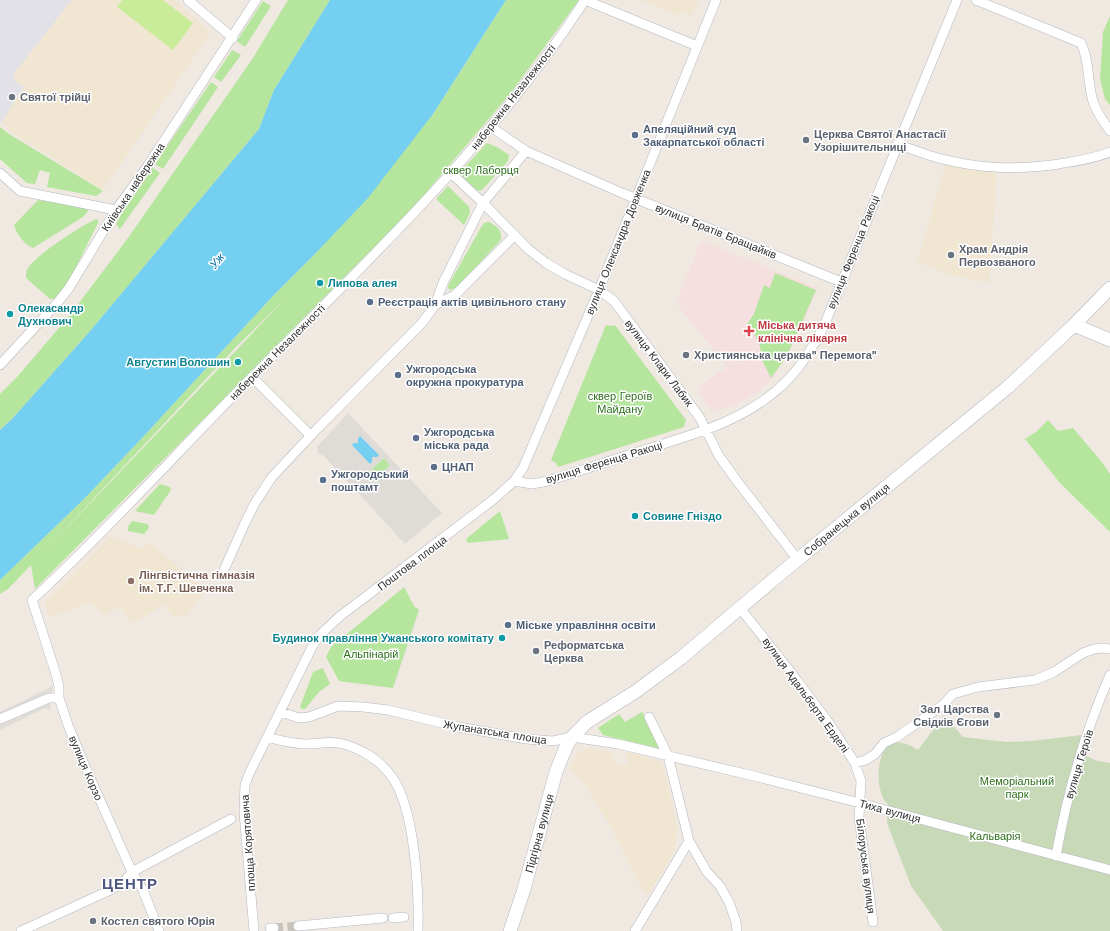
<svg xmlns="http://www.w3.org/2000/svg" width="1110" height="931" font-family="'Work Sans',sans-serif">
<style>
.industrial{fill:#e3e1e8}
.education{fill:#f0e6d1}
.medical{fill:#f5dfe0}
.green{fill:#b6e59e;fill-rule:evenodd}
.cemetery{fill:#c8d9b8}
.pitch{fill:#c9ec9a}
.plaza{fill:#dfdcd8;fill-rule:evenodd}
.water{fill:#75cff0}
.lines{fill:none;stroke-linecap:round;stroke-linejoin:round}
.street-tunnel{stroke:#c8c4bd;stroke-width:9;stroke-dasharray:9 4.5;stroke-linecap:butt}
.street-casing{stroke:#b4b7c1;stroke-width:10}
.secondary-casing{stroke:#b4b7c1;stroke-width:14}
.street{stroke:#fff;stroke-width:9}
.secondary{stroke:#fff;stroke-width:13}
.worship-dot{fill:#6b7280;stroke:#fff;stroke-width:1.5}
.service-dot{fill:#5c6f8a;stroke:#fff;stroke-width:1.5}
.culture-dot{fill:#0f9aa8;stroke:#fff;stroke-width:1.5}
.health-dot{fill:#e0444e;stroke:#fff;stroke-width:1.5}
.education-dot{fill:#8d6e63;stroke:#fff;stroke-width:1.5}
.labels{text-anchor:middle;stroke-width:3;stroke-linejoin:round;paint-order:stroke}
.worship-label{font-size:11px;font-weight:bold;fill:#5b616d;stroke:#fff;text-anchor:start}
.street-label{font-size:11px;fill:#2e2e2e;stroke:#fff}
.service-label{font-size:11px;font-weight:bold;fill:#4e5e75;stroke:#fff;text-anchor:start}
.park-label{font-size:11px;fill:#2c6e1b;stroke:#fff}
.culture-label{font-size:11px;font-weight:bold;fill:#0d838f;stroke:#fff;text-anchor:start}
.health-label{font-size:11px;font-weight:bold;fill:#be3a42;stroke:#fff;text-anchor:start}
.education-label{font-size:11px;font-weight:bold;fill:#785e54;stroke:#fff;text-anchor:start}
.water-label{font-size:12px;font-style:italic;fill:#0d6fa3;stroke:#fff}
.district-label{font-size:15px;font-weight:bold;letter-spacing:1px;fill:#4d5680;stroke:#fff}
</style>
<rect width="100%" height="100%" fill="#efe9e1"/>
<!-- industrial -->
<path class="industrial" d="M0 0H72L13 75 16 82 24 87 2 122 0 121Z"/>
<!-- education -->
<path class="education" d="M72 0H174L211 32 103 190 11 132 2 122 24 87 16 82 13 75Z
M640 0H699L692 16 682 12 680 16Z
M946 163 997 172 989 283 951 275 917 262Z
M111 536 141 549 149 542 206 590 186 617 181 616 173 617 165 604 132 624 120 606 104 616 91 602 68 611 49 617 45 603Z
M589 748 612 751 616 766 628 764 626 752 662 762 678 828 674 851 649 894 643 891 609 824 583 782 570 768 578 752Z"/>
<!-- medical -->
<path class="medical" d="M701 241 818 288 797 338 774 377 755 394 745 400 730 407 712 412 699 392 701 385 727 367 676 303Z"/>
<!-- green -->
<path class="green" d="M288 0H330L274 90 259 129 91 330 13 418 0 430V394L18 376 70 315 128 238 253 58Z
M506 0H579L510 94 412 209 35 589 31 565 8 589 0 594V580L84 499 142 438 271 298 314 255 433 114ZM285 299 37 559 235 348Z
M263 1 271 6 245 47 237 41Z
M1110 16V105L1105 99 1100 79 1103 32Z
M232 50 241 55 221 82 214 77Z
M211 82 218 87 163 169 155 164Z
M0 127 9 134 103 191 96 196 47 187 50 173 40 170 35 184 27 183 0 159Z
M487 143 499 148 509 155 508 161 483 189 479 191 476 190 459 173Z
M153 168 160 173 120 229 116 224 122 213Z
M448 186 469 207 470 213 464 225 436 199Z
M38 200 82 207 86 208 88 211 83 217 33 248C24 244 17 235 14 225Z
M96 219 99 221 66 287C61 293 58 299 50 299L26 278C26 274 26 271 28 268 36 255 81 226 96 219Z
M489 222C497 226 504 232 500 241L456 288 450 290 448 288V286L480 229 484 223Z
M775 273 816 290 787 356 771 378 762 360 760 346 754 333 747 324 754 314 764 285 770 288Z
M606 325 610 326 615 325 686 420 684 427 558 467 556 463 551 460Z
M1048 420 1058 431 1073 428 1101 461 1110 474V532L1060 483 1025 439 1036 432Z
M384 458 390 465 376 479 369 472Z
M160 484 170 487 171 490 154 515 135 511Z
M500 511 509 539 468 543 466 539Z
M132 521 148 524 149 528 144 534 128 531V527Z
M404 587 414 606 419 610 393 688 339 681 326 657 331 647Z
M323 668 330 684 319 692 305 709H302L300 707 313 672Z
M642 712 661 749 603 735 598 728 619 714 625 722Z"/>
<!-- cemetery -->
<path class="cemetery" d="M944 715 963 737 1007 742 1032 741 1081 735 1078 752 1097 761 1110 763V931H943L911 886 887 823 888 804C874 793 875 747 894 743 903 741 911 746 918 750Z"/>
<!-- pitch -->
<path class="pitch" d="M122 0H163L193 23 173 50 117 7Z"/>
<!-- plaza -->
<path class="plaza" d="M348 413 442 513 405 544 324 456 318 453 317 447ZM384 458 390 465 375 479 369 472Z
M53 686 50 710 45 708 0 730V712Z"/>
<!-- water -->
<path class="water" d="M330 0H506L433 114 368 198 314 255 271 298 142 438 84 499 0 580V430L13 418 91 330 259 129 274 90Z
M360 436 379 455 377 457H372V462L370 464 352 445 354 443H358V439Z"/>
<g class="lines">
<!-- street-tunnel -->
<path class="street-tunnel" d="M274 928 298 926"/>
<defs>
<path id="street" d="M188 0 233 38
M585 0 697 46
M976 0 1081 43C1090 61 1087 82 1093 101 1096 112 1104 122 1110 131
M897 144C911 149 924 154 938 158 980 169 1017 170 1059 164 1077 161 1093 159 1110 152
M526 151 622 193 841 282
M0 173 20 191 116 210
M451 173 483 203 526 151 491 127
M435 305 455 295 515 235
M0 365 58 302 69 288 116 210 149 164 256 0
M252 377 310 435
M514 481 532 484 548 481C582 470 616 459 650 448 695 434 742 421 778 389 798 372 811 350 823 328L957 0
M224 570 244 525 255 503 272 477 317 429 422 323 435 305 443 283 483 203 528 249 546 263 565 274 599 290 614 301 700 418 719 456 737 481 798 560
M740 608 789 670 829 723 855 763 861 781 859 817 873 922
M281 712 299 718 309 717 338 706 363 707 388 710 459 727 526 739 553 741 572 737 618 744 754 776 860 803 1110 870
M649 717 668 756 689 841 707 872 720 886 729 902 736 922 737 931
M0 719 49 698H59
M268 737C280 741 292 743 304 744 317 745 329 740 343 744 362 749 381 761 392 777 415 809 419 891 418 931
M855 763 866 760 875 754 884 743 897 737 943 705 953 694 978 687 1035 680 1054 672 1083 653 1094 649 1103 648 1110 649
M1056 856C1067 794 1085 732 1110 675
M393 918 404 917
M298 926 383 918
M270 928H274
M21 931 106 892 123 883 132 872 231 819
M159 931 143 890 132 872 84 764 68 725 59 698V686L54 668 32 600C110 528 180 449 254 375 372 257 494 141 585 0
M254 931 244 812 245 785 249 774 312 647 320 635 339 617 494 499 514 481 523 468 599 290 716 0
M635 931 689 841"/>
<g id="secondary">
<path d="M1074 325 1110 340"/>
<path id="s1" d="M510 931 524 889 556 772 566 747 572 737 587 722 635 692 681 658 780 574 1008 387 1074 325 1110 288"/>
</g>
</defs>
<!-- street casing -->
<use href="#street" class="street-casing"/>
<!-- secondary casing -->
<use href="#secondary" class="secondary-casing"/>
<!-- street -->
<use href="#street" class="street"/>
<!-- secondary -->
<use href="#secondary" class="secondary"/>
</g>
<!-- markers -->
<g class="worship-dot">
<circle cx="12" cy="97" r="4"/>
<circle cx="806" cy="140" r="4"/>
<circle cx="951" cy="255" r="4"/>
<circle cx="686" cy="355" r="4"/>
<circle cx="536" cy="651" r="4"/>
<circle cx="997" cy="715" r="4"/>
<circle cx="93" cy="921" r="4"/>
</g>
<g class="service-dot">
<circle cx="635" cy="135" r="4"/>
<circle cx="370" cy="302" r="4"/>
<circle cx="398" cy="375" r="4"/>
<circle cx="416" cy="438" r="4"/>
<circle cx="434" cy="467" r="4"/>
<circle cx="323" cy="480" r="4"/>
<circle cx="508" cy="625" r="4"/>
</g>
<g class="culture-dot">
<circle cx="320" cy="283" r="4"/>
<circle cx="10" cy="314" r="4"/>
<circle cx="238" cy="362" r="4"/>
<circle cx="635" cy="516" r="4"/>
<circle cx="502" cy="638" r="4"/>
</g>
<path class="health-dot" d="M747 325h4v4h4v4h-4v4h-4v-4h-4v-4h4z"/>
<circle class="education-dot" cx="131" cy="581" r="4"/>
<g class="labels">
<!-- worship labels -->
<g class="worship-label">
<text x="20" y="101">Святої трійці</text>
<text x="814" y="138">Церква Святої Анастасії<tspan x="814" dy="13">Узорішительниці</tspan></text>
<text x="959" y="253">Храм Андрія<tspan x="959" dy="13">Первозваного</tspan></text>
<text x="694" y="359">Християнська церква" Перемога"</text>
<text x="544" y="649">Реформатська<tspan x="544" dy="13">Церква</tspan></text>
<text x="989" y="713" text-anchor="end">Зал Царства<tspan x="989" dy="13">Свідків Єгови</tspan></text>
<text x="101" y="925">Костел святого Юрія</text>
</g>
<!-- street labels -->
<g class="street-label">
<text transform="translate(513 97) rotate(-52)" y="4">набережна Незалежності</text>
<text transform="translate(133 187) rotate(-56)" y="4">Київська набережна</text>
<text transform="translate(716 231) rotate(22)" y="4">вулиця Братів Бращайків</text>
<text transform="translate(618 242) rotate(-68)" y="4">вулиця Олександра Довженка</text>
<text transform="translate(853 252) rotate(-68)" y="4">вулиця Ференца Ракоці</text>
<text transform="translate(277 352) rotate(-45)" y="4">набережна Незалежності</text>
<text transform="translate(659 363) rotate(53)" y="4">вулиця Клари Лабик</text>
<text transform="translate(604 462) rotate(-17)" y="4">вулиця Ференца Ракоці</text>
<text dy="4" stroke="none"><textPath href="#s1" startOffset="555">Собранецька вулиця</textPath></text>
<text transform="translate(412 563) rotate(-37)" y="4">Поштова площа</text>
<text transform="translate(806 695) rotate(54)" y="4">вулиця Адальберта Ерделі</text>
<text transform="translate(495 732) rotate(9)" y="4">Жупанатська площа</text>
<text transform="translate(1079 764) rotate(-73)" y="4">вулиця Героїв</text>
<text transform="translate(86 768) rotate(67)" y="4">вулиця Корзо</text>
<text transform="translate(890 811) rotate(15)" y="4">Тиха вулиця</text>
<text dy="4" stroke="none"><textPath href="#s1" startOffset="102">Підгірна вулиця</textPath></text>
<text transform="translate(248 843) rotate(-94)" y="4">площа Корятовича</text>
<text transform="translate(866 866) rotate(83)" y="4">Білоруська вулиця</text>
</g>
<!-- service labels -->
<g class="service-label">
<text x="643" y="133">Апеляційний суд<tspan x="643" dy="13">Закарпатської області</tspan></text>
<text x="378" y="306">Реєстрація актів цивільного стану</text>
<text x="406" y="373">Ужгородська<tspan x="406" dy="13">окружна прокуратура</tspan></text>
<text x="424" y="436">Ужгородська<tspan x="424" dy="13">міська рада</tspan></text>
<text x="442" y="471">ЦНАП</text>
<text x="331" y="478">Ужгородський<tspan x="331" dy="13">поштамт</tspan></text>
<text x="516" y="629">Міське управління освіти</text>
</g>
<!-- park labels -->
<g class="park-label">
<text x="481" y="174">сквер Лаборця</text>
<text x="620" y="400">сквер Героїв<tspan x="620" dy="13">Майдану</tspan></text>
<text x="371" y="658">Альпінарій</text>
<text x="1017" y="785">Меморіальний<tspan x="1017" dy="13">парк</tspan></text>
<text x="995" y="840">Кальварія</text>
</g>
<!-- culture labels -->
<g class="culture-label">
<text x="328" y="287">Липова алея</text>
<text x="18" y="312">Олекасандр<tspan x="18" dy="13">Духнович</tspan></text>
<text x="230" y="366" text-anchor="end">Августин Волошин</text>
<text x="643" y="520">Совине Гніздо</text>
<text x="494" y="642" text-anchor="end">Будинок правління Ужанського комітату</text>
</g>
<!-- health labels -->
<g class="health-label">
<text x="758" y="329">Міська дитяча<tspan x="758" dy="13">клінічна лікарня</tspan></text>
</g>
<!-- education labels -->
<g class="education-label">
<text x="139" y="579">Лінгвістична гімназія<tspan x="139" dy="13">ім. Т.Г. Шевченка</tspan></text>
</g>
<!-- water labels -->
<g class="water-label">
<text transform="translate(217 261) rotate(-50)" y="4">Уж</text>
</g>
<!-- district labels -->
<g class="district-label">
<text x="130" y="889">ЦЕНТР</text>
</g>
</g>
</svg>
